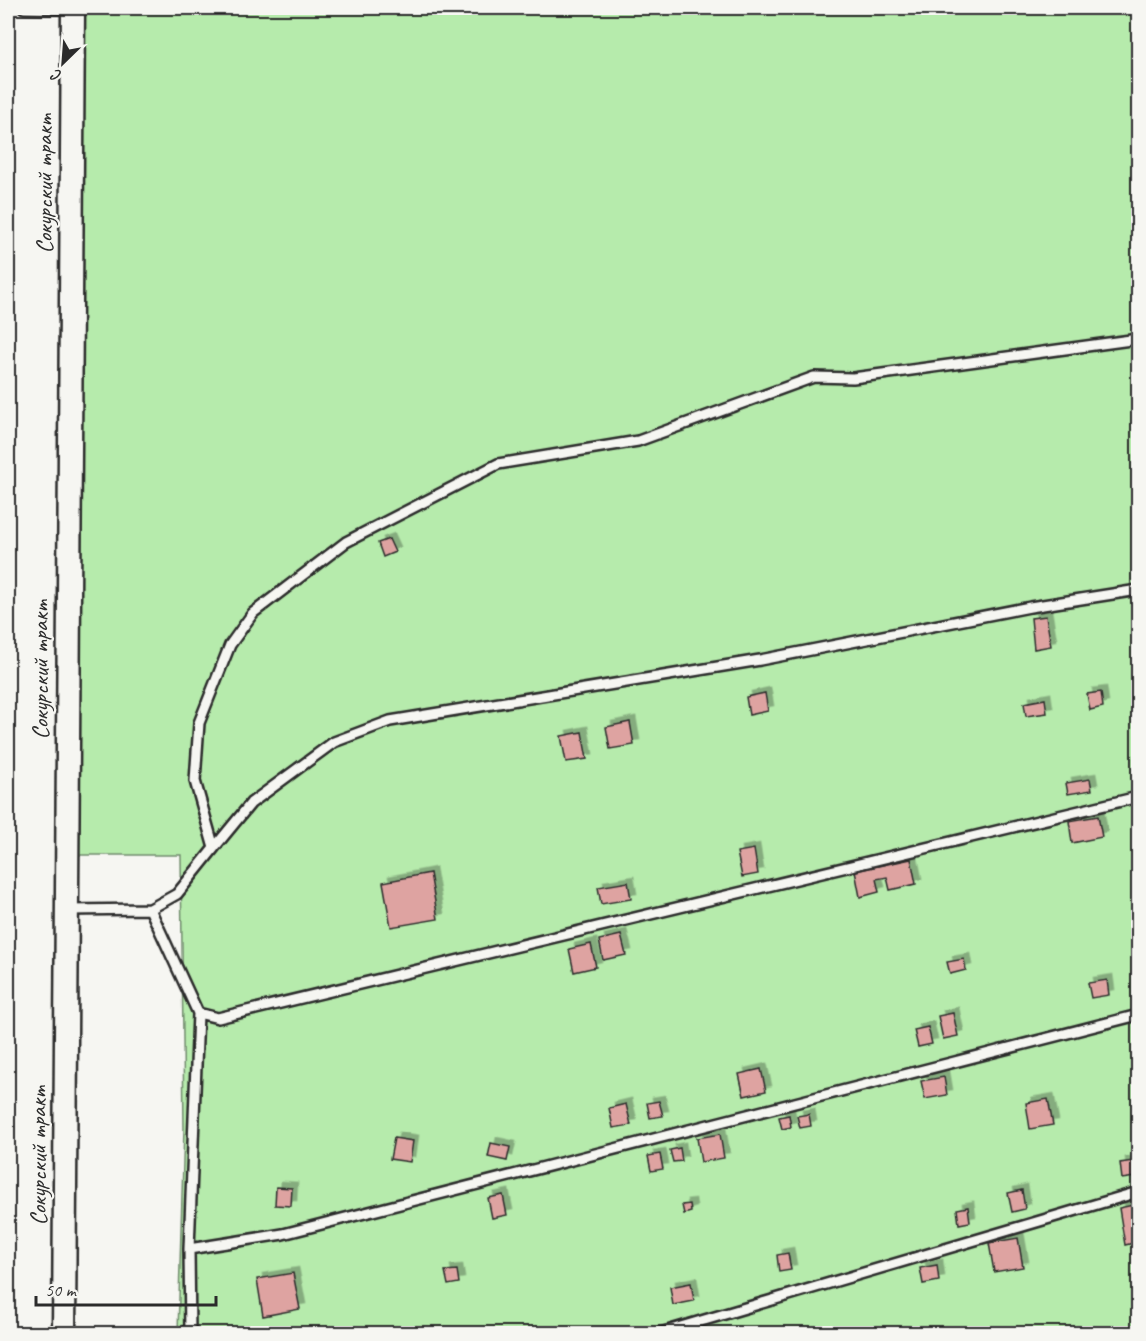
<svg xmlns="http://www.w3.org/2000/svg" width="1146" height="1341" font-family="Caveat,sans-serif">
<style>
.green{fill:#b6ebac;stroke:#708b6c;stroke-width:1.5}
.building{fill:#dea3a1;stroke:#2b2b2b;stroke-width:1.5;filter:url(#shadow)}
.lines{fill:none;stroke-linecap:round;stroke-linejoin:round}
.service-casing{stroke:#2b2b2b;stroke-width:14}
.tertiary-casing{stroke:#2b2b2b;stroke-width:27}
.service{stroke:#f6f6f2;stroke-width:9}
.tertiary{stroke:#f6f6f2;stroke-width:22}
.labels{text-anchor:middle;stroke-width:4.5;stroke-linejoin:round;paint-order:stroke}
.street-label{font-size:24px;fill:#2b2b2b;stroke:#f6f6f2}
</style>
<defs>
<filter id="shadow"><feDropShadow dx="5.5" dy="-5.5" stdDeviation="0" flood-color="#0004"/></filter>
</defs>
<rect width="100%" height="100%" fill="#f6f6f2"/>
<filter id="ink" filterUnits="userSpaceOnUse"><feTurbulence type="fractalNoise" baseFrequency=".0167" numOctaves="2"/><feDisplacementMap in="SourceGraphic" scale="12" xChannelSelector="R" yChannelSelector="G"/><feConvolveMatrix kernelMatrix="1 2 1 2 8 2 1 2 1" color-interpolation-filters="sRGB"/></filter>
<g filter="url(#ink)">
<!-- green -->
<path class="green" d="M73 8H1138V1333H178L184 1128 181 855H66Z"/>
<!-- building -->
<path class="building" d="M389 539 395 552 383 557 378 543Z
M1046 616 1051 646 1034 649 1031 618Z
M1101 692 1103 707 1090 710 1087 694Z
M765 693 768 711 749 715 746 697Z
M1045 699 1047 713 1026 716 1024 703Z
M630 722 634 745 610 749 606 727Z
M582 732 587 759 566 762 561 736Z
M1090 779 1092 790 1068 794 1066 783Z
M1098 816 1102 837 1072 843 1069 821Z
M754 849 758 874 742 877 737 852Z
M911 859 916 884 890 890 887 877 876 879 879 892 860 897 855 871Z
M430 873 438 919 391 927 383 882Z
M628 882 631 899 601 904 598 887Z
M621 935 626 955 603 960 599 940Z
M591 944 596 967 574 972 569 949Z
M964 959 966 970 950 974 947 962Z
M1107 980 1109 995 1091 998 1088 983Z
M953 1013 958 1036 943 1039 938 1016Z
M928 1027 932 1044 918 1047 914 1030Z
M761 1069 766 1091 744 1096 739 1074Z
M944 1077 947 1095 925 1099 921 1081Z
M1048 1099 1053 1125 1030 1129 1026 1103Z
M659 1101 663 1116 650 1118 647 1103Z
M626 1104 631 1125 613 1128 609 1108Z
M809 1114 811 1126 800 1128 797 1116Z
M789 1115 791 1127 782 1129 779 1117Z
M720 1134 724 1158 701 1162 697 1138Z
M394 1138 413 1141 410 1162 390 1159Z
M491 1143 510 1147 507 1161 488 1157Z
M680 1148 682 1161 673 1162 670 1150Z
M660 1154 663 1169 651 1171 648 1156Z
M1133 1161 1135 1177 1122 1179 1120 1163Z
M276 1187 292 1188 291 1206 275 1205Z
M1022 1190 1025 1209 1012 1212 1008 1193Z
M503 1195 507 1215 492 1218 488 1198Z
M690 1204 691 1212 684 1214 682 1205Z
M1138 1204V1242L1125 1245 1119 1208Z
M968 1207 970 1222 959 1224 957 1209Z
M1018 1238 1023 1267 994 1272 989 1243Z
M788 1253 791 1270 779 1272 777 1255Z
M937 1265 939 1281 923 1284 920 1268Z
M457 1270 459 1283 448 1285 445 1271Z
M293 1273 300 1309 263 1316 257 1279Z
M691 1283 694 1301 673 1305 670 1287Z"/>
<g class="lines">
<defs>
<path id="service" d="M24 8 73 9
M214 848 251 803 334 742 390 721 760 660 1030 607 1138 590
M150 909 198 1013 189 1249 190 1334
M67 910 150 909 177 894 214 848 195 781 199 723 230 645 253 613 346 542 498 464 638 441 814 377 853 378 1138 339
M198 1013 218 1018 1138 797
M189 1249 283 1234 1138 1015
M657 1334 1138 1192"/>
<path id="tertiary" d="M64 1334 73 8"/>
</defs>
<!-- service casing -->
<use href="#service" class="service-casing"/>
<!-- tertiary casing -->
<use href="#tertiary" class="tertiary-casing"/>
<!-- service -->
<use href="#service" class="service"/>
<!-- tertiary -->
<use href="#tertiary" class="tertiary"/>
</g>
</g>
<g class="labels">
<!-- street labels -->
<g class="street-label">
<text transform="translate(44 184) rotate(-90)" y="8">Сокурский тракт</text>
<text transform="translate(40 670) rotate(-90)" y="8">Сокурский тракт</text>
<text transform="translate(38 1156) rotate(-90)" y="8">Сокурский тракт</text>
</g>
</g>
<!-- margin -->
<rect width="1146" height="1341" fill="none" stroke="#f6f6f2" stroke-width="30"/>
<rect x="15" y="15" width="1116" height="1311" fill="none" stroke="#2b2b2b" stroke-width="2" filter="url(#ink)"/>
<!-- north arrow -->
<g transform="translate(63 63) rotate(205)" stroke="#f6f6f2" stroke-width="4.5" paint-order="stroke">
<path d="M0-4.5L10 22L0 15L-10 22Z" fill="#2b2b2b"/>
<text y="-9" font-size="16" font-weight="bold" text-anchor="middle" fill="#2b2b2b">С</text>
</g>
<!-- scale -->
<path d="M36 1296v9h180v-9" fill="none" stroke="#2b2b2b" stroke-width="3"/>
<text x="45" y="1296" font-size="18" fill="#2b2b2b" stroke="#f6f6f2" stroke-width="4.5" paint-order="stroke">50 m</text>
</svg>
